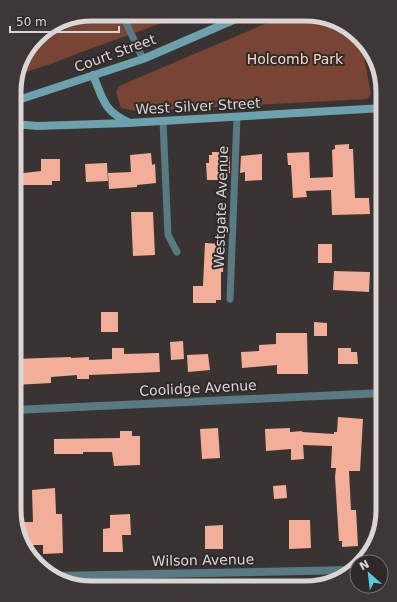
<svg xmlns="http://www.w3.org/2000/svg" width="397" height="602" font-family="'DejaVu Sans',sans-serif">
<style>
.green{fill:#784434}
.building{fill:#f3ae99}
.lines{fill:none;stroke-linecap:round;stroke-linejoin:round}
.lane{stroke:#5a7a83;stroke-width:7}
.street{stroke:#5a7a83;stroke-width:8}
.secondary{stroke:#6ca1ae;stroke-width:8}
.labels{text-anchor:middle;stroke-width:4;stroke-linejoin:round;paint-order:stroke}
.street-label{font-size:14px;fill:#d9d6d5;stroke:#2f2a28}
.park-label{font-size:14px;fill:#fbd5c9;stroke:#2f2a28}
.rim{fill:none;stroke:#d9d6d5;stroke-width:5}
</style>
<rect width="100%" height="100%" fill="#393432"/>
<!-- green -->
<path class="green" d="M92 14 184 15 79 53 48 65 19 74 41 33Z
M286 15H320L353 30 361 41 371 94 367 99 137 111 121 108 116 92 119 86Z"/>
<!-- building -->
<path class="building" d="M349 144V149H353L355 198H369L370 214 332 215 331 190 306 191 307 197 293 198 291 165H288L287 153 309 152 310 178 333 177 332 150 335 149V145Z
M212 152H225L226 157 230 156V173H223V180H207L206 163H209V155H212Z
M151 153 152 165 155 164 156 183 137 185V187L109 189 108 173 131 172 130 155Z
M262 154V180L245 181V172L240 173 241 156Z
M41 159H60V181H52V185H15V174L41 171Z
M107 163 108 181 86 182 85 164Z
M131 212H153L155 255 133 256Z
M205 243 224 244 223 272H221V300H216V303H193V286H203Z
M318 244H332V263H318Z
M334 271 370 272 369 292 333 290Z
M101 312H118V332H101Z
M314 322 327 323V336H314Z
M276 333H307L308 374H277V365L242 368 241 352 259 351V345L276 344Z
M183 341 184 359 171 360 170 342Z
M112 348H124V354L159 353 160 372 89 375V379H77V375L51 377V383L14 385V359L71 357V358L89 357V360L112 359Z
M338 348H351V352H357L358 364H338Z
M208 354 210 370 188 372 187 355Z
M338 417 363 419 360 471H349L351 510H356L358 546 342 547V541H339L335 477 336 468H331L332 446 303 445 304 459 291 460V449L266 451 265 429 290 428V432L302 431V432L334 434V432H337Z
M218 428 220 458 202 459 200 429Z
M120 431H132V436H140V465L114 466 112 452H83V454H54V439L120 438Z
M286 485 287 498 274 499 273 486Z
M55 488 56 514H62L63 553 43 554V545H24L20 540 16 522H33L32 490Z
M130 514 131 535H122L123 552H103V529L110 528V515Z
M289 520H310L311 548 289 549Z
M223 525V549H205V526Z"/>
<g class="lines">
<!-- lane -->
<path class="lane" d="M122 14 143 59
M163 121 168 235 177 252
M230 299 237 117"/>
<!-- street -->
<path class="street" d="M374 58 382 108
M14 410 383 393
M55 576 351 570"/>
<!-- secondary -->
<path class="secondary" d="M93 75C103 99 103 110 128 122
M15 101 143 59 245 15
M15 124 37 126 128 123 383 108"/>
</g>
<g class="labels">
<!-- street labels -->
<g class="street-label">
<text transform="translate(115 53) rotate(-20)" y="5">Court Street</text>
<text transform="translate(198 106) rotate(-3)" y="5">West Silver Street</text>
<text transform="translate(221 207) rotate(-88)" y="5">Westgate Avenue</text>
<text transform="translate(198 388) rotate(-3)" y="5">Coolidge Avenue</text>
<text transform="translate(203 560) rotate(-1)" y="5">Wilson Avenue</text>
</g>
<!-- park labels -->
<g class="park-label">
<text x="295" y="64">Holcomb Park</text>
</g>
</g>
<!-- crop -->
<path d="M0 0H397V602H0ZM92 21H305A71 71 0 0 1 376 92V510A71 71 0 0 1 305 581H92A71 71 0 0 1 21 510V92A71 71 0 0 1 92 21Z" fill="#3d3836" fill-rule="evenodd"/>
<path class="rim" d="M92 21H305A71 71 0 0 1 376 92V510A71 71 0 0 1 305 581H92A71 71 0 0 1 21 510V92A71 71 0 0 1 92 21Z"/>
<!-- north arrow -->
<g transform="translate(369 574) rotate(332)"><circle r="19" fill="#2f2a28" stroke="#736f6d"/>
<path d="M0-3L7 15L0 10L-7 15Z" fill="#57c9e2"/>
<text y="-6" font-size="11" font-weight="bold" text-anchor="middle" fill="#d9d6d5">N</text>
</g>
<!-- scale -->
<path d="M10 26v6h109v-6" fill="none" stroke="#d9d6d5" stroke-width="2"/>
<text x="16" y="26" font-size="12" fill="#d9d6d5" stroke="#2f2a28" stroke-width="3" paint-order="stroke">50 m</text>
</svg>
